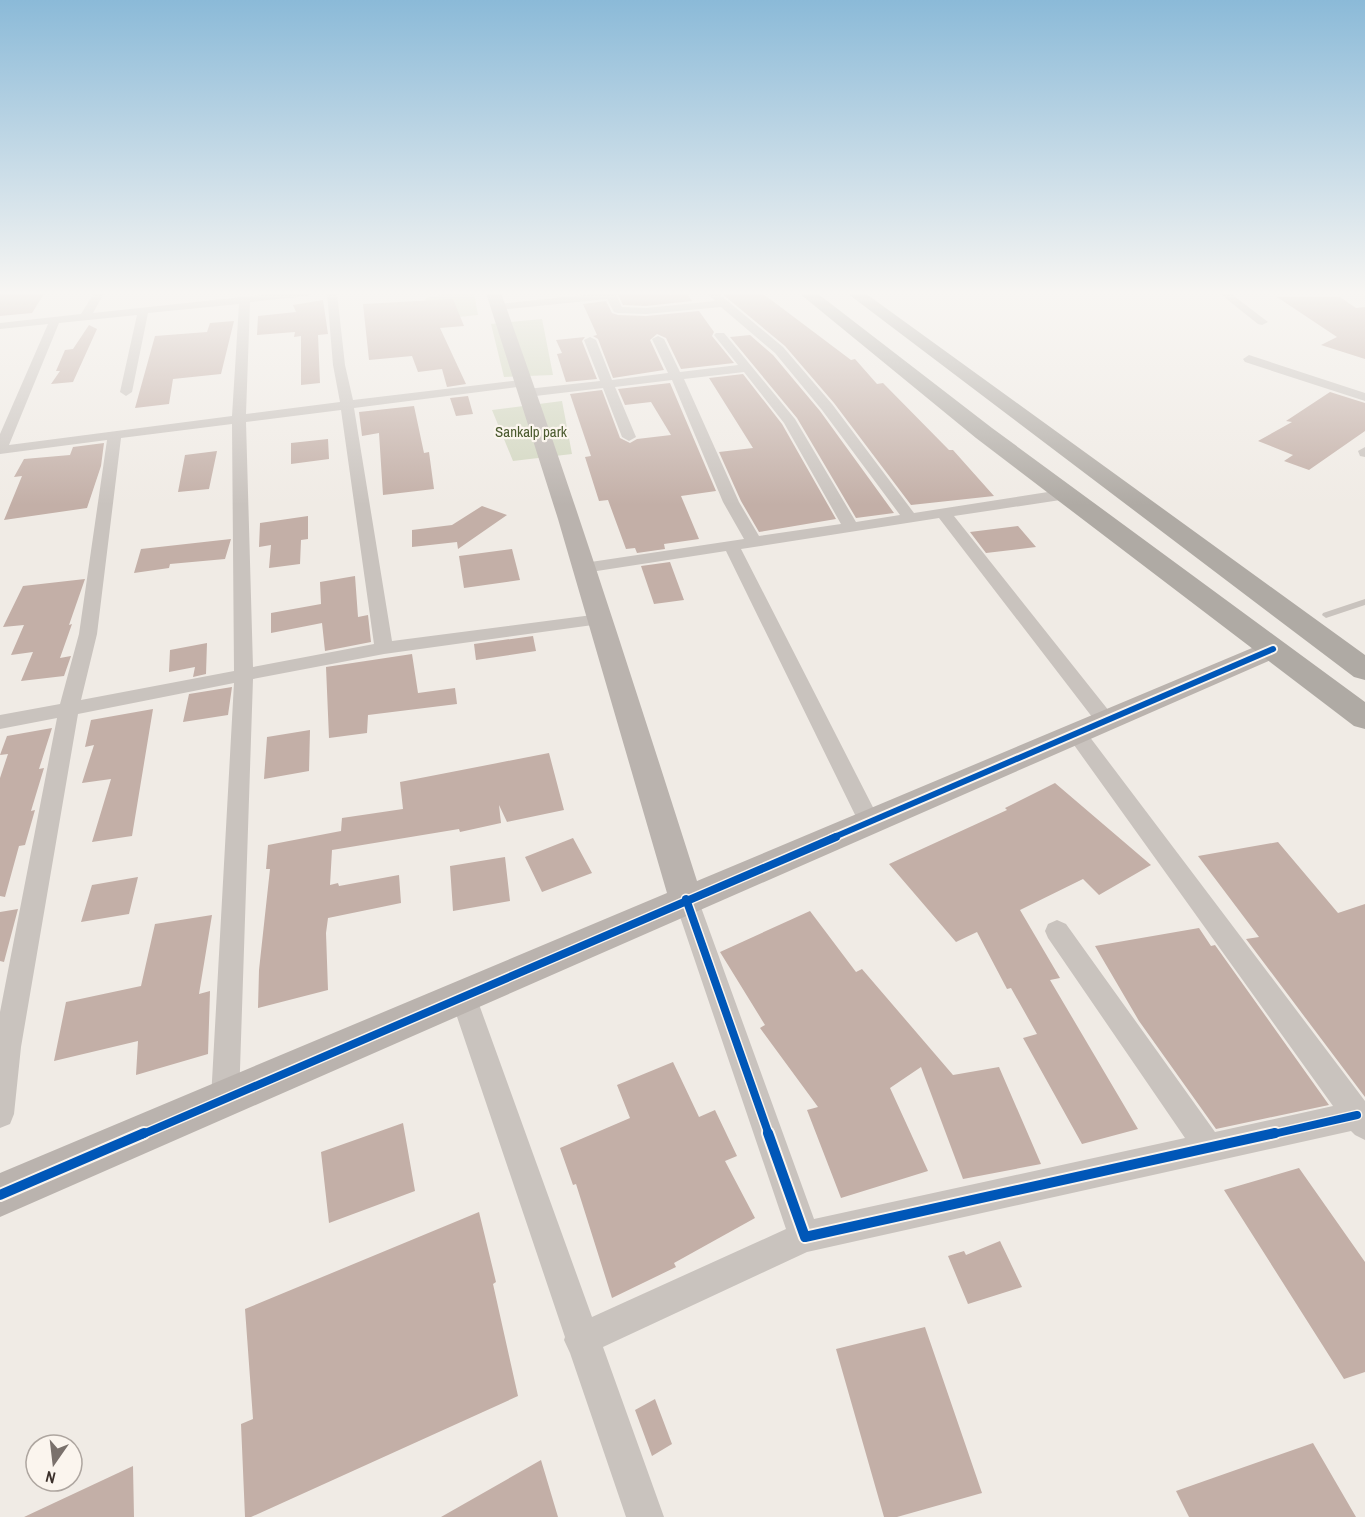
<svg xmlns="http://www.w3.org/2000/svg" width="1365" height="1517" font-family="'Archivo Narrow',sans-serif">
<style>
.green{fill:#d1d6bf}
.building{fill:#c3afa7}
.lines{fill:none;stroke-linecap:round;stroke-linejoin:round}
.lane{fill:#c9c3be;fill-rule:evenodd}
.street{fill:#c9c3be;fill-rule:evenodd}
.secondary{fill:#bab3ae;fill-rule:evenodd}
.highway{fill:#afaaa4;fill-rule:evenodd}
.cycleway-far2-casing{stroke:#fbf5ee;stroke-width:10}
.cycleway-far1-casing{stroke:#fbf5ee;stroke-width:11}
.cycleway-casing{stroke:#fbf5ee;stroke-width:14}
.cycleway-far2{stroke:#0057b8;stroke-width:6}
.cycleway-far1{stroke:#0057b8;stroke-width:8}
.cycleway{stroke:#0057b8;stroke-width:10}
.labels{text-anchor:middle;stroke-width:4.5;stroke-linejoin:round;paint-order:stroke}
.far-park-label{font-size:15px;fill:#4a5a2e;stroke:#fbf5ee}
</style>
<rect width="100%" height="100%" fill="#f0ebe5"/>
<!-- green -->
<path class="green" d="M450 293H474L478 315 420 321 426 298Z
M542 319 553 375 504 377 491 324Z
M562 401 572 454 513 461 492 410Z"/>
<!-- building -->
<path class="building" d="M617 293H668L670 295 687 293 692 301 646 306 623 305Z
M721 293H762L851 360 855 359 877 384 883 383 949 450H953L994 496 911 505 834 403 785 346Z
M0 294H44L32 313 0 316Z
M1277 297H1340L1356 308 1365 307V359L1321 345 1337 337Z
M453 299 464 326 440 328 466 384 447 387 442 369 418 372 412 356 369 360 363 304Z
M323 300 328 334 318 335 320 383 301 385V336L294 337 295 332 257 335 258 316 296 312 293 305Z
M606 301 612 313 618 315 646 316 699 311 714 332 712 336 734 363 681 369 666 338 657 334 650 340 664 370 613 378 598 339 593 336 597 335 583 304Z
M234 321 221 374 173 379 169 404 135 408 155 336 207 332 210 323Z
M89 325 97 329 73 382 51 384 60 371H56L65 350 73 349Z
M750 335 773 355 820 411 894 513 856 518 797 418 730 337Z
M585 337 582 341 597 379 566 382 557 354 562 353 556 340Z
M743 374 782 424 836 519 759 532 741 501 719 452 753 448 709 378Z
M670 383 716 491 681 496 699 539 664 544 665 549 637 553 635 548 626 549 608 500 599 501 585 457 591 456 570 394 602 390 620 438 630 443 637 439 671 435 651 402 625 405 618 389Z
M1330 392 1365 403V431L1309 470 1284 461 1293 455 1258 441 1292 422 1286 421Z
M468 396 473 414 456 416 450 398Z
M414 406 424 453 429 452 434 489 383 495 379 433 362 436 359 412Z
M328 439 329 459 291 464V443Z
M104 443 101 466 87 508 4 520 22 476 14 477 24 459 70 455 73 447Z
M217 451 209 489 178 492 185 455Z
M482 506 507 515 458 549 457 542 412 547V530L452 525Z
M308 516V539L301 540 300 564 269 568 271 545 259 547 260 523Z
M1018 526 1036 547 986 553 970 532Z
M231 539 225 559 170 564 169 568 134 573 141 549Z
M512 549 520 580 464 588 459 556Z
M670 562 684 600 654 604 641 566Z
M355 576 358 617 368 615 371 642 325 651 322 623 271 633V613L321 604 320 582Z
M85 579 69 625 72 624 60 658 71 656 64 676 21 681 33 652 11 655 24 625 3 627 23 586Z
M533 636 536 651 476 660 474 644Z
M207 643 206 674 193 677 195 667 169 672 170 650Z
M412 654 418 693 455 688 457 704 368 715 367 733 329 738 326 667Z
M232 687 228 715 183 722 189 694Z
M153 709 132 836 92 842 111 779 82 783 94 745 85 747 91 720Z
M52 728 39 769 44 768 31 811 35 810 25 845 19 846 5 897 0 896V778L8 754 0 755 7 736Z
M310 730 309 771 264 779 267 737Z
M549 753 564 810 507 822 499 805 501 823 460 832 459 829 332 850 330 885 338 883 339 886 399 875 401 903 328 918 326 933 328 990 258 1008 259 970 270 869H266L268 845 341 831 342 818 403 809 400 782Z
M1055 783 1151 865 1099 895 1083 879 1020 910 1060 978 1050 980 1138 1129 1082 1144 1023 1038 1037 1034 1011 988 1007 989 977 932 956 942 889 864 1007 810 1005 808Z
M573 838 592 873 542 892 525 857Z
M1278 842 1338 913 1365 904V1097L1246 939 1259 937 1198 856Z
M505 857 510 901 453 911 450 866Z
M138 877 129 914 81 922 92 885Z
M18 909 4 962 0 961V912Z
M810 911 856 972 862 969 953 1075 999 1067 1041 1164 963 1179 921 1067 890 1088 928 1171 841 1198 807 1110 818 1107 760 1028 765 1025 720 952Z
M212 915 199 994 210 991 208 1054 136 1075 138 1041 54 1061 66 1002 141 986 155 924Z
M1199 928 1211 946 1215 945 1329 1105 1216 1129 1139 1021 1095 946Z
M673 1062 699 1117 715 1110 737 1156 725 1161 755 1218 674 1263 676 1267 612 1298 576 1184 573 1185 560 1148 630 1118 617 1085Z
M403 1123 415 1191 329 1223 321 1152Z
M1299 1168 1365 1262V1372L1344 1379 1224 1190Z
M479 1212 496 1282 493 1284 518 1396 251 1517H245L241 1424 253 1419 245 1309Z
M1000 1241 1022 1287 968 1304 948 1256 964 1251 966 1255Z
M925 1327 982 1493 897 1517H884L836 1349Z
M655 1399 672 1444 652 1456 635 1410Z
M1313 1443 1356 1517H1189L1176 1491Z
M541 1460 558 1517H441Z
M133 1466 134 1517H24Z"/>
<g class="lines">
<!-- lane -->
<path class="lane" d="M1365 599V605L1326 618 1322 615 1323 613Z"/>
<!-- street -->
<path class="street" d="M94 293H104L93 313 280 293H313L308 296 250 302 246 414 340 402 333 365 327 293H337L345 365 353 400 529 379 531 382 529 385 525 386 354 408 392 641 600 614 606 615 609 619 606 623 600 624 384 654 253 679 239 1099 235 1109 225 1113 215 1109 211 1099 234 683 78 714 21 1047 14 1114 10 1124 0 1128V1012L57 718 0 729V715L60 704 79 634 107 440 0 454V434L48 324 0 329V323L81 314ZM239 304 232 416 9 445 59 323 137 315 120 392 126 396 132 392 148 313ZM341 410 374 644 253 667 246 422ZM232 424 234 671 81 700 97 634 121 438Z
M602 293H615L622 307 646 308 715 301 707 293H718L783 347 832 404 914 513 1067 489 1072 491 1075 494 1072 497 1067 499 954 516 1113 716 1116 721 1113 726 1106 728 1099 726 939 518 741 549 880 821 877 827 869 830 861 827 726 551 584 573 576 568 584 563 744 539 723 502 672 380 615 387 636 437 629 441 622 437 603 388 527 397 521 393 527 389 600 381 584 340 590 337 596 340 612 380 668 373 652 339 658 336 664 339 680 372 738 365 714 335 716 333H724L795 419 856 522 900 515 822 410 775 353 721 307 646 314 618 313 614 312 607 299 498 310 493 307 498 304ZM744 372 784 423 841 524 759 536 739 502 684 379Z
M1219 293H1230L1268 322 1262 325 1258 324Z
M1249 355 1365 393V401L1245 362 1243 359Z
M1365 447V457L1360 456 1358 451Z
M1076 726 1083 728 1365 1101V1140L1355 1135 1351 1131 807 1252 603 1347 664 1517H626L570 1353 564 1340 565 1337 450 996 454 988 463 984 472 988 476 996 592 1317 786 1229 674 899 677 892 686 889 695 892 698 899 814 1219 1185 1138 1048 938 1045 931 1048 924 1057 920 1066 924 1215 1132 1333 1106 1069 738 1066 733 1069 728Z"/>
<!-- secondary -->
<path class="secondary" d="M486 293H501C571 487 634 684 697 881L1264 643 1273 641 1282 643 1286 649 1282 655 0 1217V1173L667 893 558 519Z"/>
<!-- highway -->
<path class="highway" d="M799 293H817L992 428 1365 702V729L1354 726 976 438Z
M847 293H865L1365 655V680L1354 677Z"/>
<defs>
<path id="cycleway-far2" d="M832 838 1273 649"/>
<path id="cycleway-far1" d="M686 899 769 1135
M141 1135 836 837
M1269 1135 1357 1115"/>
<path id="cycleway" d="M768 1133 805 1237 1275 1133
M0 1195 144 1133"/>
</defs>
<!-- cycleway-far2 casing -->
<use href="#cycleway-far2" class="cycleway-far2-casing"/>
<!-- cycleway-far1 casing -->
<use href="#cycleway-far1" class="cycleway-far1-casing"/>
<!-- cycleway casing -->
<use href="#cycleway" class="cycleway-casing"/>
<!-- cycleway-far2 -->
<use href="#cycleway-far2" class="cycleway-far2"/>
<!-- cycleway-far1 -->
<use href="#cycleway-far1" class="cycleway-far1"/>
<!-- cycleway -->
<use href="#cycleway" class="cycleway"/>
</g>
<!-- sky -->
<linearGradient id="sky" x2="0" y2="1"><stop stop-color="#8bbad8"/><stop offset="0.58" stop-color="#f8f6f3"/><stop offset="1" stop-color="#f8f6f3" stop-opacity="0"/></linearGradient>
<rect width="1365" height="505" fill="url(#sky)"/>
<g class="labels">
<!-- far-park labels -->
<g class="far-park-label">
<text x="531" y="437">Sankalp park</text>
</g>
</g>
<!-- north arrow -->
<g transform="translate(54 1463) rotate(194)"><circle r="28" fill="#fbf5ee" stroke="#aea6a0" stroke-width="1.5"/>
<path d="M0-4.5L10 22L0 15L-10 22Z" fill="#7a716c"/>
<text y="-9" font-size="16" font-weight="bold" text-anchor="middle" fill="#3b302b">N</text>
</g>
</svg>
